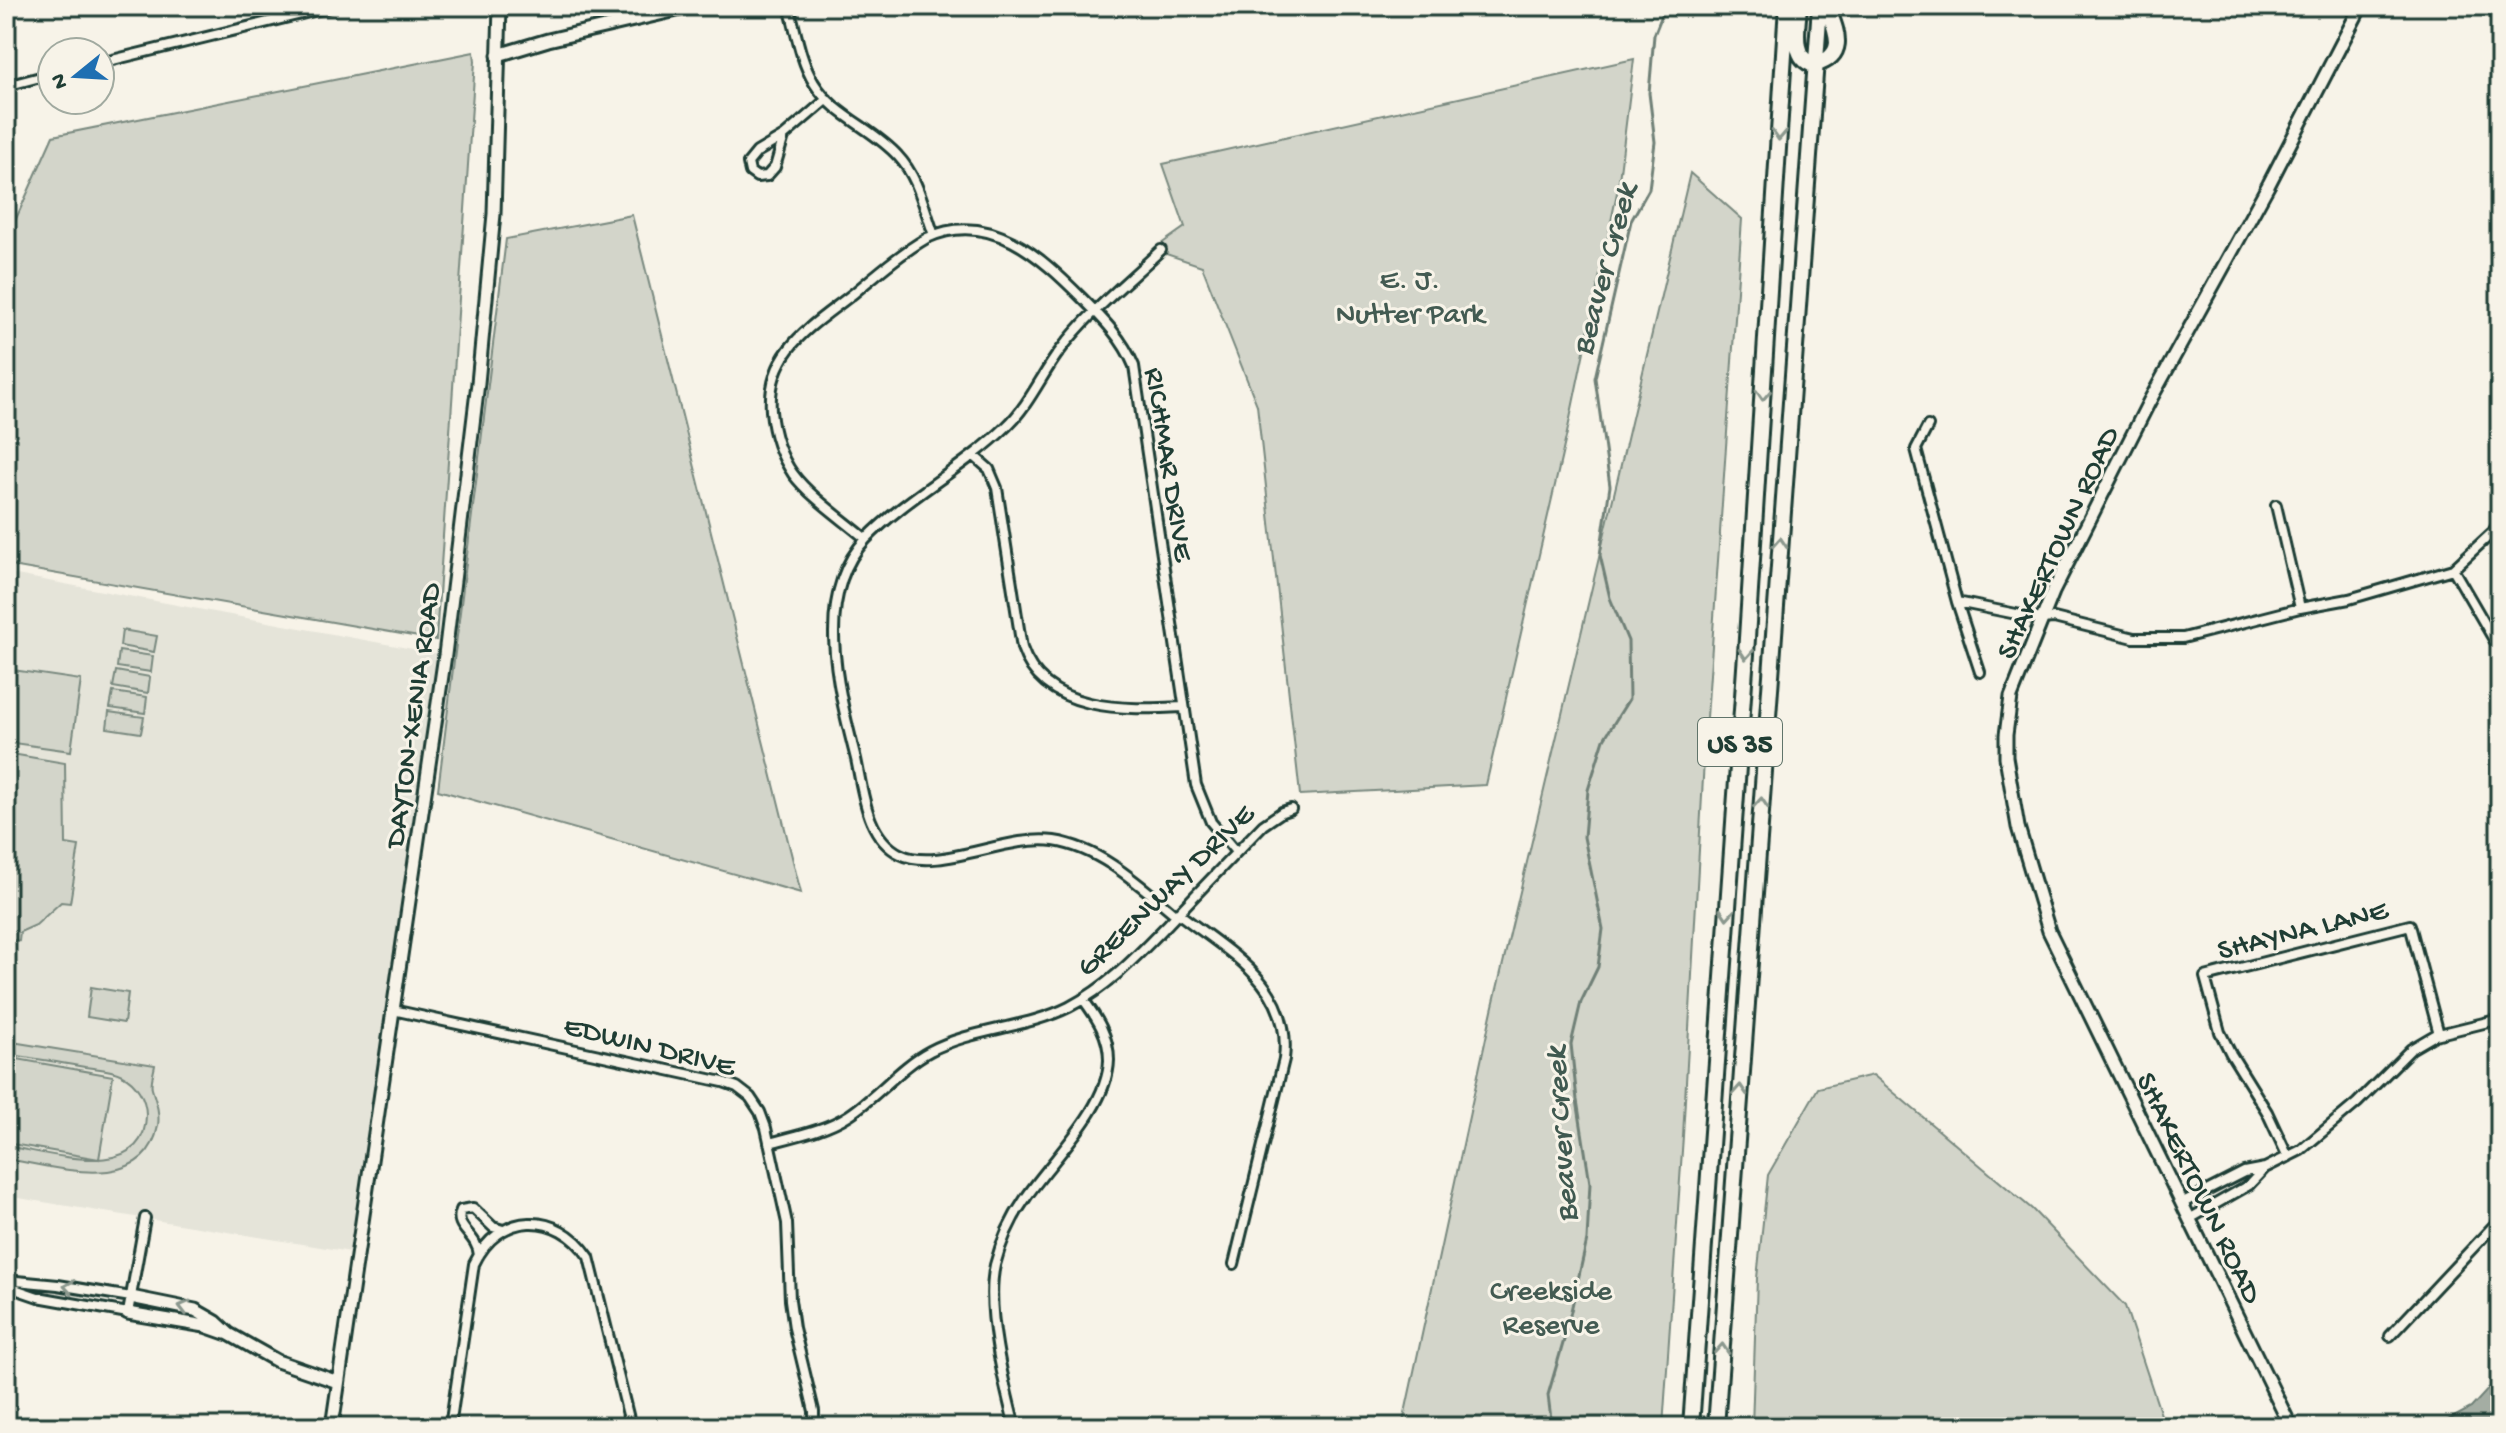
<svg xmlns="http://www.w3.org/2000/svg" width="2506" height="1433" font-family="'Gochi Hand',sans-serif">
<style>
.built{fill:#e5e4d9}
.green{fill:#d3d5ca;stroke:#79897f;stroke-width:2}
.water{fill:#a4ada3;stroke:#6f8077;stroke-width:2}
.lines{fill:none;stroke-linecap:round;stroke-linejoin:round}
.stream{stroke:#6f8077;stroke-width:3}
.street-casing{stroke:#1f3d34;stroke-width:14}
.secondary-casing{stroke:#1f3d34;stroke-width:17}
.highway-casing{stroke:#1f3d34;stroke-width:20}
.street{stroke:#f7f3e8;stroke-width:8}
.secondary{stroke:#f7f3e8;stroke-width:11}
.highway{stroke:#f7f3e8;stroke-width:14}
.oneway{stroke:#8b988e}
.labels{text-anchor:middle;stroke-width:6;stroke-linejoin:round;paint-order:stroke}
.shield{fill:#f7f3e8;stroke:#60746a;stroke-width:2}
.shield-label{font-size:28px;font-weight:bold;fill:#1f3d34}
.park-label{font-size:30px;fill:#435b52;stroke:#f7f3e8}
.street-label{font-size:30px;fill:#1f3d34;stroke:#f7f3e8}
.water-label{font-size:32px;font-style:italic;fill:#405950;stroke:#f7f3e8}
</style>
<rect width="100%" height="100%" fill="#f7f3e8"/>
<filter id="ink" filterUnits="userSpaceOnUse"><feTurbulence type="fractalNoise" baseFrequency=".0125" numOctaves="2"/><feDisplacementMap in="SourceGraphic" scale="16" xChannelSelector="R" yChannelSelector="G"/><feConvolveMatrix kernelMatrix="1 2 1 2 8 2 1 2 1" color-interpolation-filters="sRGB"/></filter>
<g filter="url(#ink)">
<!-- built -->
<path class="built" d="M6 573 445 655 357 1253 6 1196Z"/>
<!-- green -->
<path class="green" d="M474 52 475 61 436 640 6 565V241L53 136Z
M1634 59 1618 188 1567 433 1486 785 1300 795 1257 405 1202 266 1166 254 1161 244 1185 227 1163 164Z
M1690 173 1742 219 1704 760 1683 1136 1663 1427H1402L1492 1010Z
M632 215 801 893 438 790 506 239Z
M122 630 157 636 154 652 120 646Z
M119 651 153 656 151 672 117 667Z
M6 669 81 680 71 751 6 742Z
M116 671 150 677 148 693 113 687Z
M113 692 147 697 145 713 110 708Z
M109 712 144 717 141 733 107 728Z
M6 753 65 763 66 844 79 846 70 903 61 902 36 925 20 932 19 941 6 939Z
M91 987 128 993 124 1023 87 1017Z
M6 1041 155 1065C154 1072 150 1082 152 1089 156 1102 160 1112 158 1126 145 1197 53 1166 6 1159V1146C46 1152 146 1185 146 1115 146 1098 136 1082 122 1075 111 1069 97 1069 85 1067 59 1062 32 1058 6 1054Z
M6 1057 113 1076 99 1159 6 1143Z
M1873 1075 2032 1209 2125 1306 2165 1427H1752L1757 1278 1768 1175 1818 1088Z"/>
<!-- water -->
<path class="water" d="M2500 1376V1427H2435L2471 1408Z"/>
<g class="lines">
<!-- stream -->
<path class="stream" d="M1552 1427 1548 1395 1566 1333 1587 1240 1590 1183 1577 1100 1571 1044 1581 1002 1598 967 1603 929 1584 837 1588 790 1604 739 1629 699 1628 641 1610 598 1600 555 1610 486 1595 378 1631 221 1649 189 1655 142 1649 93 1654 35 1664 10 1663 6"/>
<defs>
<path id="street" d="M789 6C796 31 800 60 814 83 834 116 873 128 898 156 918 177 924 208 934 235
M100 63 334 6
M6 86 52 74
M784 136 775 167 767 176 757 177 750 172 748 163 757 152 784 136 827 99
M1161 250C1127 282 1087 314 1059 352 1041 376 1029 405 1007 426 964 468 908 496 866 539 812 596 839 692 856 759 863 791 866 837 900 854 938 873 1007 834 1054 841 1101 848 1141 886 1176 915
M1928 426 1916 449 1957 602 2041 619 2054 618 2134 638H2183L2300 608 2349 599 2453 569 2493 532 2500 520
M973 455 989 469 997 488 1022 648C1044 713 1126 710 1183 707
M2276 505 2300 608
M866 539C844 520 810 497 793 474 780 455 773 434 771 411 767 350 811 327 854 293 877 274 901 253 927 238 990 209 1041 257 1082 298 1103 319 1123 339 1134 366L1196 785 1211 822 1236 852
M2453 569 2500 650
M1957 602 1980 672
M1178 913C1228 952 1293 985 1284 1059L1234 1264
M393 1010 723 1082 737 1087 750 1097 760 1112 766 1128 787 1223 790 1300 794 1328 814 1411V1427
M769 1143C796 1136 826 1130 849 1115 878 1096 900 1067 930 1051 974 1028 1025 1029 1069 1007 1110 986 1139 954 1171 921 1201 889 1232 857 1263 825L1282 812 1291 809
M2288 1157 2267 1112 2231 1054 2220 1032 2205 977 2410 925 2439 1034
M2183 1203 2244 1172 2265 1168 2301 1150 2357 1103 2411 1049 2435 1035 2500 1019
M2191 1218 2249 1185 2265 1168
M479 1255C477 1234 453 1228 461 1210L473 1208 493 1227 503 1230
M6 1280 58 1285 131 1297
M6 1286 38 1297 128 1313 145 1218
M2390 1336 2500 1219
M450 1427 474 1264C499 1211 557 1210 589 1257L631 1427
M1015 1427C1004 1384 985 1308 995 1265 1001 1241 1011 1219 1025 1199 1051 1160 1108 1108 1109 1060 1109 1036 1097 1018 1083 999"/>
<path id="secondary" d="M498 55 548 40 694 6
M131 1297 195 1310 216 1322 229 1334 277 1361 338 1382
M128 1313 205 1326 225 1333
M332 1427 445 655 478 383 494 214 500 6
M2291 1427 2049 931 2018 827 2006 757V735L2011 697 2053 592 2149 402 2269 184 2361 6"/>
<path id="highway" d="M1799 6C1798 26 1790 58 1814 65 1849 55 1836 31 1827 6
M1691 1427 1746 654 1787 6
M1716 1427 1820 6"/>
</defs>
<!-- street casing -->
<use href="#street" class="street-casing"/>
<!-- secondary casing -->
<use href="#secondary" class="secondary-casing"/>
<!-- highway casing -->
<use href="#highway" class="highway-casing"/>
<!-- street -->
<use href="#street" class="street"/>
<!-- secondary -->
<use href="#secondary" class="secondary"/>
<!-- highway -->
<use href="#highway" class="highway"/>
</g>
<!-- one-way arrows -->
<defs><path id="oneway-chevron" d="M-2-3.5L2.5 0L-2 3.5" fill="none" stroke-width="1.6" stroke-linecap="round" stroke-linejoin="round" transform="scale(2)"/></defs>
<g class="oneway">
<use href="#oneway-chevron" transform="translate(1779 135) rotate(93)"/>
<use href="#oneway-chevron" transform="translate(1763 395) rotate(93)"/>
<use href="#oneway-chevron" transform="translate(1780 543) rotate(-86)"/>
<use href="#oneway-chevron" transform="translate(1746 654) rotate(94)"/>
<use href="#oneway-chevron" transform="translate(1761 803) rotate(-86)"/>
<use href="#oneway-chevron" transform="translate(1727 914) rotate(94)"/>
<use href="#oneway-chevron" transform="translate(1740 1090) rotate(-86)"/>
<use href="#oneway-chevron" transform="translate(69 1287) rotate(-171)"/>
<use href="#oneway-chevron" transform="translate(184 1307) rotate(-165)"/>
<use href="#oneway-chevron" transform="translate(1722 1349) rotate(-86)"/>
</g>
</g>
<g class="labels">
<!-- shield labels -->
<rect class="shield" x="1698" y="718" width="84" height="48" rx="6"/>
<g class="shield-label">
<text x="1740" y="752">US 35</text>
</g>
<!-- park labels -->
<g class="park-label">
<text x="1410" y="288">E. J.<tspan x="1410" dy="34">Nutter Park</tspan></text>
<text x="1551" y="1299">Creekside<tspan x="1551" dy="34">Reserve</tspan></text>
</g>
<!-- street labels -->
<g class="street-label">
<text transform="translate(1171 464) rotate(81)" y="10">RICHMAR DRIVE</text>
<text transform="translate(2056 542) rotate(-65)" y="10">SHAKERTOWN ROAD</text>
<text transform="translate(411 715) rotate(-82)" y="10">DAYTON-XENIA ROAD</text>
<text transform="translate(1164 889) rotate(-44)" y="10">GREENWAY DRIVE</text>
<text transform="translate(2302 928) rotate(-14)" y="10">SHAYNA LANE</text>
<text transform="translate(650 1044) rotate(14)" y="10">EDWIN DRIVE</text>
<text transform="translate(2201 1187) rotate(64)" y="10">SHAKERTOWN ROAD</text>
</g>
<!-- water labels -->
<g class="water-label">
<text transform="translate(1602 269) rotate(-75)" y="11">Beaver Creek</text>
<text transform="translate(1559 1135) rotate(-94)" y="11">Beaver Creek</text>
</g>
</g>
<!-- margin -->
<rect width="2506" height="1433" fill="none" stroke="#f7f3e8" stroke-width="32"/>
<rect x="16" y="16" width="2474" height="1401" fill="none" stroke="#1f3d34" stroke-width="3" filter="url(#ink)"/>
<!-- north arrow -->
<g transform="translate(76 76) rotate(252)"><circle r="38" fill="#f7f3e8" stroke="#a1aaa0" stroke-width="2"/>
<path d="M0-6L14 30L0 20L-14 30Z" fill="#1f6fb2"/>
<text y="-12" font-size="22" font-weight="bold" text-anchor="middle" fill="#1f3d34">N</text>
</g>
</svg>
